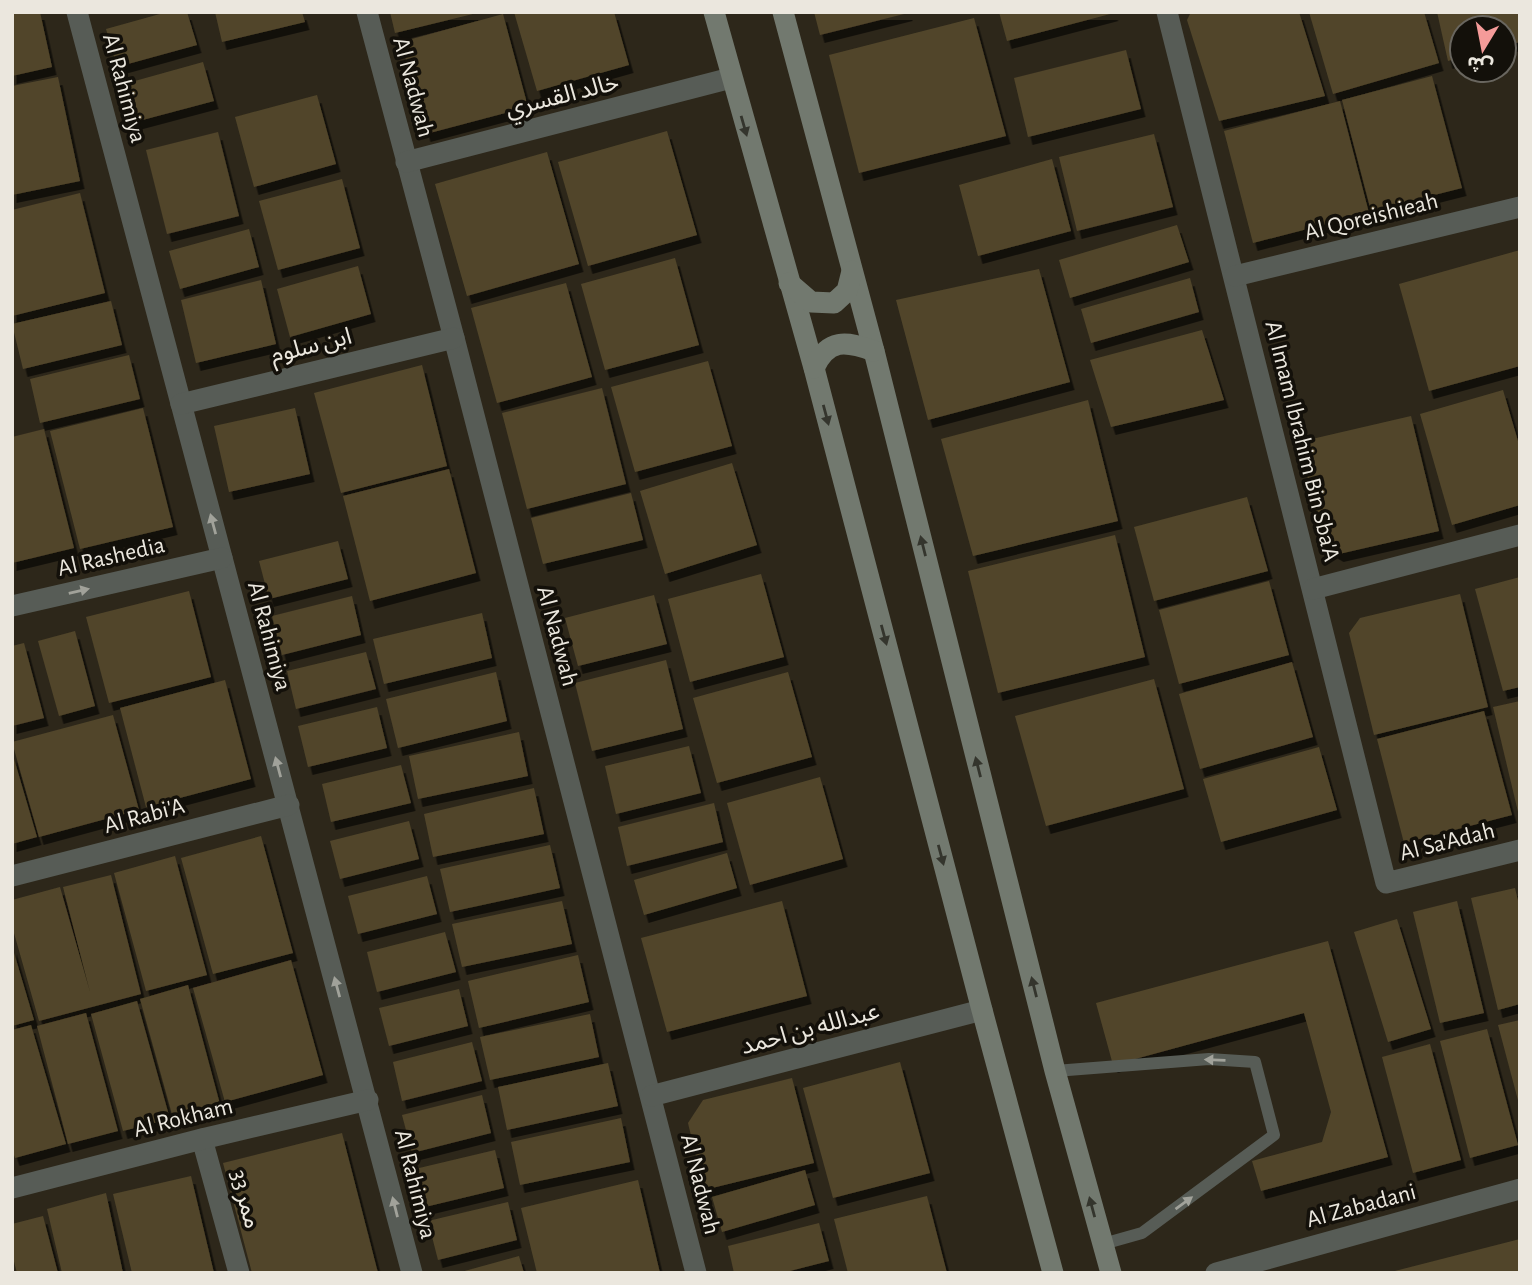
<svg xmlns="http://www.w3.org/2000/svg" width="1532" height="1285" viewBox="0 0 1532 1285" font-family="'Alegreya Sans','Noto Sans Arabic',sans-serif">
<style>
.building{fill:#51452a;filter:url(#shadow)}
.lines{fill:none;stroke-linecap:round;stroke-linejoin:round}
.lane{stroke:#575c56;stroke-width:12}
.street{stroke:#575c56;stroke-width:21}
.secondary{stroke:#72796f;stroke-width:21}
.oneway{fill:#34352d}
.oneway2{fill:#a1a29a}
.labels{text-anchor:middle;stroke-width:7;stroke-linejoin:round;paint-order:stroke}
.street-label{font-size:24px;fill:#ebe7de;stroke:#13100a}
</style>
<defs>
<filter id="shadow"><feDropShadow dx="4.5" dy="8" stdDeviation="0" flood-color="#0009"/></filter>
</defs>
<rect width="100%" height="100%" fill="#2d271a"/>
<g class="building">
<polygon points="12,12 40,12 52,67 12,76"/>
<polygon points="167,12 187,12 197,45 117,67 106,29"/>
<polygon points="215,12 302,12 305,22 222,42"/>
<polygon points="390,12 477,12 477,13 395,33"/>
<polygon points="514,12 614,12 629,65 537,91"/>
<polygon points="814,12 908,12 908,13 820,35"/>
<polygon points="999,12 1113,12 1114,13 1007,41"/>
<polygon points="1191,12 1299,12 1325,96 1219,121 1187,20"/>
<polygon points="1309,12 1424,12 1439,63 1333,94"/>
<polygon points="1437,12 1520,12 1520,42 1504,46 1504,28 1462,28 1462,57 1448,61"/>
<polygon points="503,14 528,107 426,134 401,42"/>
<polygon points="974,18 1006,136 859,173 829,55"/>
<polygon points="1126,50 1141,109 1028,137 1014,78"/>
<polygon points="203,62 214,101 135,122 124,84"/>
<polygon points="1432,76 1462,188 1371,211 1342,100"/>
<polygon points="58,77 80,181 12,195 12,86"/>
<polygon points="317,95 336,164 254,187 235,117"/>
<polygon points="1340,101 1369,213 1253,243 1224,131"/>
<polygon points="667,131 697,235 588,266 558,162"/>
<polygon points="218,132 239,216 167,234 146,150"/>
<polygon points="1154,134 1173,207 1077,231 1059,157"/>
<polygon points="547,152 579,264 467,296 435,184"/>
<polygon points="1052,159 1071,231 978,256 959,185"/>
<polygon points="342,179 360,248 278,270 259,201"/>
<polygon points="80,193 105,293 12,316 12,210"/>
<polygon points="1177,225 1189,262 1070,298 1059,260"/>
<polygon points="249,229 259,267 180,289 169,251"/>
<polygon points="1520,250 1520,366 1429,391 1399,284"/>
<polygon points="675,258 699,345 605,370 581,284"/>
<polygon points="358,266 371,314 290,337 277,289"/>
<polygon points="1039,269 1070,382 928,420 896,300"/>
<polygon points="1190,278 1199,312 1091,343 1081,309"/>
<polygon points="261,280 276,344 196,363 181,300"/>
<polygon points="566,283 592,377 497,403 471,308"/>
<polygon points="111,301 122,345 23,369 12,324"/>
<polygon points="1202,330 1224,400 1111,427 1090,360"/>
<polygon points="129,355 140,399 40,423 30,379"/>
<polygon points="708,361 732,446 635,472 611,387"/>
<polygon points="422,365 447,466 341,493 314,393"/>
<polygon points="602,388 626,484 527,509 502,413"/>
<polygon points="1503,390 1520,448 1520,505 1452,525 1420,414"/>
<polygon points="1088,400 1118,521 973,556 941,439"/>
<polygon points="143,408 173,527 80,549 50,431"/>
<polygon points="295,408 310,474 229,492 214,426"/>
<polygon points="1411,416 1439,531 1339,554 1324,545 1299,442"/>
<polygon points="44,429 74,548 12,563 12,437"/>
<polygon points="732,463 757,545 665,574 640,491"/>
<polygon points="449,469 476,573 370,601 343,496"/>
<polygon points="631,493 643,540 543,564 531,518"/>
<polygon points="1247,497 1268,571 1154,601 1134,527"/>
<polygon points="1115,535 1145,657 998,693 968,571"/>
<polygon points="338,541 348,579 269,599 259,561"/>
<polygon points="761,574 784,657 690,682 668,599"/>
<polygon points="1520,577 1520,687 1503,691 1475,589"/>
<polygon points="1269,581 1289,655 1179,684 1159,610"/>
<polygon points="189,591 211,677 109,703 86,617"/>
<polygon points="1460,594 1488,707 1374,735 1349,633 1360,618"/>
<polygon points="654,595 667,644 578,666 565,618"/>
<polygon points="352,596 361,635 282,655 272,616"/>
<polygon points="482,613 492,658 384,684 373,639"/>
<polygon points="75,631 95,706 59,716 38,641"/>
<polygon points="24,643 44,718 12,726 12,646"/>
<polygon points="366,652 376,689 296,709 287,671"/>
<polygon points="666,660 683,729 592,751 575,683"/>
<polygon points="1292,662 1313,737 1200,769 1179,694"/>
<polygon points="496,672 507,721 398,748 386,699"/>
<polygon points="788,672 812,757 717,783 693,698"/>
<polygon points="1154,679 1184,789 1046,826 1015,716"/>
<polygon points="225,680 251,779 146,807 120,708"/>
<polygon points="1520,701 1520,816 1519,816 1493,707"/>
<polygon points="377,707 387,748 308,767 298,726"/>
<polygon points="1484,711 1512,815 1404,843 1377,739"/>
<polygon points="113,715 139,810 39,837 12,742"/>
<polygon points="519,732 528,776 418,799 409,756"/>
<polygon points="689,746 701,793 616,814 605,766"/>
<polygon points="1319,747 1337,810 1221,842 1203,779"/>
<polygon points="12,752 37,837 12,844"/>
<polygon points="401,765 411,803 331,822 322,784"/>
<polygon points="820,777 843,859 750,885 727,803"/>
<polygon points="534,788 544,834 433,857 424,814"/>
<polygon points="714,803 723,842 627,866 618,827"/>
<polygon points="409,821 419,859 340,879 330,841"/>
<polygon points="261,836 293,953 213,974 181,858"/>
<polygon points="550,845 560,888 450,912 440,869"/>
<polygon points="727,853 737,888 644,915 634,880"/>
<polygon points="175,856 207,975 146,991 114,873"/>
<polygon points="111,875 141,994 39,1021 12,926 12,900 60,887 90,992 63,887"/>
<polygon points="427,876 437,914 358,934 348,896"/>
<polygon points="1515,888 1520,909 1520,1004 1498,1010 1471,898"/>
<polygon points="562,901 572,944 462,967 452,924"/>
<polygon points="782,901 807,996 667,1032 641,938"/>
<polygon points="1457,901 1484,1013 1440,1023 1413,912"/>
<polygon points="1397,919 1431,1029 1388,1042 1354,932"/>
<polygon points="445,932 456,972 377,992 367,952"/>
<polygon points="1328,941 1388,1157 1261,1191 1252,1161 1322,1142 1331,1112 1304,1013 1113,1065 1096,1003"/>
<polygon points="12,946 34,1020 12,1026"/>
<polygon points="578,955 589,1002 479,1028 468,981"/>
<polygon points="291,960 323,1075 225,1102 193,988"/>
<polygon points="188,985 221,1108 173,1118 140,999"/>
<polygon points="459,989 468,1026 389,1046 379,1008"/>
<polygon points="137,1001 170,1119 123,1131 91,1014"/>
<polygon points="86,1013 118,1131 68,1144 37,1026"/>
<polygon points="590,1014 599,1057 490,1080 480,1037"/>
<polygon points="1520,1020 1520,1103 1519,1104 1498,1025"/>
<polygon points="31,1025 66,1144 15,1158 12,1149 12,1030"/>
<polygon points="1487,1029 1518,1145 1470,1158 1440,1041"/>
<polygon points="472,1042 482,1081 402,1101 393,1062"/>
<polygon points="1430,1044 1461,1160 1413,1173 1382,1057"/>
<polygon points="900,1062 930,1173 833,1198 803,1088"/>
<polygon points="608,1063 618,1106 507,1130 498,1087"/>
<polygon points="792,1078 814,1163 704,1190 688,1123 703,1100"/>
<polygon points="482,1095 491,1133 412,1153 402,1115"/>
<polygon points="621,1118 630,1162 520,1185 511,1142"/>
<polygon points="342,1133 378,1273 252,1273 223,1163"/>
<polygon points="495,1150 504,1188 425,1207 415,1169"/>
<polygon points="805,1170 815,1205 722,1232 712,1197"/>
<polygon points="191,1176 214,1273 132,1273 113,1194"/>
<polygon points="638,1180 660,1273 537,1273 521,1208"/>
<polygon points="106,1193 123,1273 62,1273 47,1209"/>
<polygon points="927,1196 947,1273 848,1273 834,1219"/>
<polygon points="508,1202 517,1240 438,1260 428,1221"/>
<polygon points="43,1216 58,1273 17,1273 12,1254 12,1224"/>
<polygon points="819,1223 829,1261 782,1273 734,1273 728,1246"/>
<polygon points="1520,1239 1520,1273 1391,1273 1391,1272"/>
<polygon points="519,1256 524,1273 461,1273 461,1272"/>
</g>
<g class="lines">
<polyline class="lane" points="1055,1071 1209,1059 1255,1062 1274,1135 1142,1233 1103,1244"/>
<g class="street">
<polyline points="77,12 412,1273"/>
<polyline points="367,12 454,338 696,1273"/>
<polyline points="1167,12 1386,883 1520,850"/>
<polyline points="406,162 731,78"/>
<polyline points="1235,276 1520,207"/>
<polyline points="181,404 454,338"/>
<polyline points="1313,589 1520,535"/>
<polyline points="12,606 222,558"/>
<polyline points="12,876 289,805"/>
<polyline points="651,1096 982,1010"/>
<polyline points="202,1139 239,1273"/>
<polyline points="12,1188 202,1139 368,1100"/>
<polyline points="1216,1273 1520,1189"/>
</g>
<g class="secondary">
<polyline points="714,12 814,368 982,1010 1053,1273"/>
<polyline points="783,12 874,351 1055,1071 1111,1273"/>
<polyline points="789,283 811,302 834,303 847,291 852,271"/>
<path d="M814,368C828,338 846,341 874,351"/>
</g>
</g>
<defs><path id="oneway-solid" d="M-6-.8H1V-3.2L6.5 0L1 3.2V.8H-6Z" transform="scale(1.75)"/></defs>
<g class="oneway">
<use href="#oneway-solid" transform="translate(744 126) rotate(74)"/>
<use href="#oneway-solid" transform="translate(826 415) rotate(75)"/>
<use href="#oneway-solid" transform="translate(923 546) rotate(-104)"/>
<use href="#oneway-solid" transform="translate(884 635) rotate(75)"/>
<use href="#oneway-solid" transform="translate(978 767) rotate(-104)"/>
<use href="#oneway-solid" transform="translate(941 855) rotate(75)"/>
<use href="#oneway-solid" transform="translate(1034 987) rotate(-104)"/>
<use href="#oneway-solid" transform="translate(1092 1207) rotate(-105)"/>
</g>
<g class="oneway2">
<use href="#oneway-solid" transform="translate(213 524) rotate(-105)"/>
<use href="#oneway-solid" transform="translate(79 591) rotate(-13)"/>
<use href="#oneway-solid" transform="translate(278 767) rotate(-105)"/>
<use href="#oneway-solid" transform="translate(337 987) rotate(-105)"/>
<use href="#oneway-solid" transform="translate(1215 1060) rotate(-178)"/>
<use href="#oneway-solid" transform="translate(1184 1203) rotate(-36)"/>
<use href="#oneway-solid" transform="translate(395 1207) rotate(-104)"/>
</g>
<g class="labels">
<g class="street-label">
<text transform="translate(414 87) rotate(75)" y="8">Al Nadwah</text>
<text transform="translate(125 88) rotate(75)" y="8">Al Rahimiya</text>
<text transform="translate(562 95) rotate(-14)" y="8">خالد القسري</text>
<text transform="translate(1371 216) rotate(-14)" y="8">Al Qoreishieah</text>
<text transform="translate(311 345) rotate(-14)" y="8">ابن سلوم</text>
<text transform="translate(1303 441) rotate(76)" y="8">Al Imam Ibrahim Bin Sba'A</text>
<text transform="translate(111 556) rotate(-13)" y="8">Al Rashedia</text>
<text transform="translate(270 636) rotate(75)" y="8">Al Rahimiya</text>
<text transform="translate(558 636) rotate(75)" y="8">Al Nadwah</text>
<text transform="translate(144 815) rotate(-15)" y="8">Al Rabi'A</text>
<text transform="translate(1447 841) rotate(-14)" y="8">Al Sa'Adah</text>
<text transform="translate(810 1028) rotate(-15)" y="8">عبدالله بن احمد</text>
<text transform="translate(183 1117) rotate(-14)" y="8">Al Rokham</text>
<text transform="translate(416 1184) rotate(76)" y="8">Al Rahimiya</text>
<text transform="translate(701 1184) rotate(76)" y="8">Al Nadwah</text>
<text transform="translate(246 1199) rotate(75)" y="8">ممر 33</text>
<text transform="translate(1361 1205) rotate(-15)" y="8">Al Zabadani</text>
</g>
</g>
<rect width="1532" height="1285" fill="none" stroke="#ebe7de" stroke-width="28"/>
<g transform="translate(1483 49) rotate(190)"><circle r="33" fill="#13100a" stroke="#69665f" stroke-width="2"/>
<path d="M0-5L12 26L0 18L-12 26Z" fill="#f59b99"/>
<text y="-10" font-size="19" font-weight="bold" text-anchor="middle" fill="#ebe7de">ش</text>
</g>
</svg>
